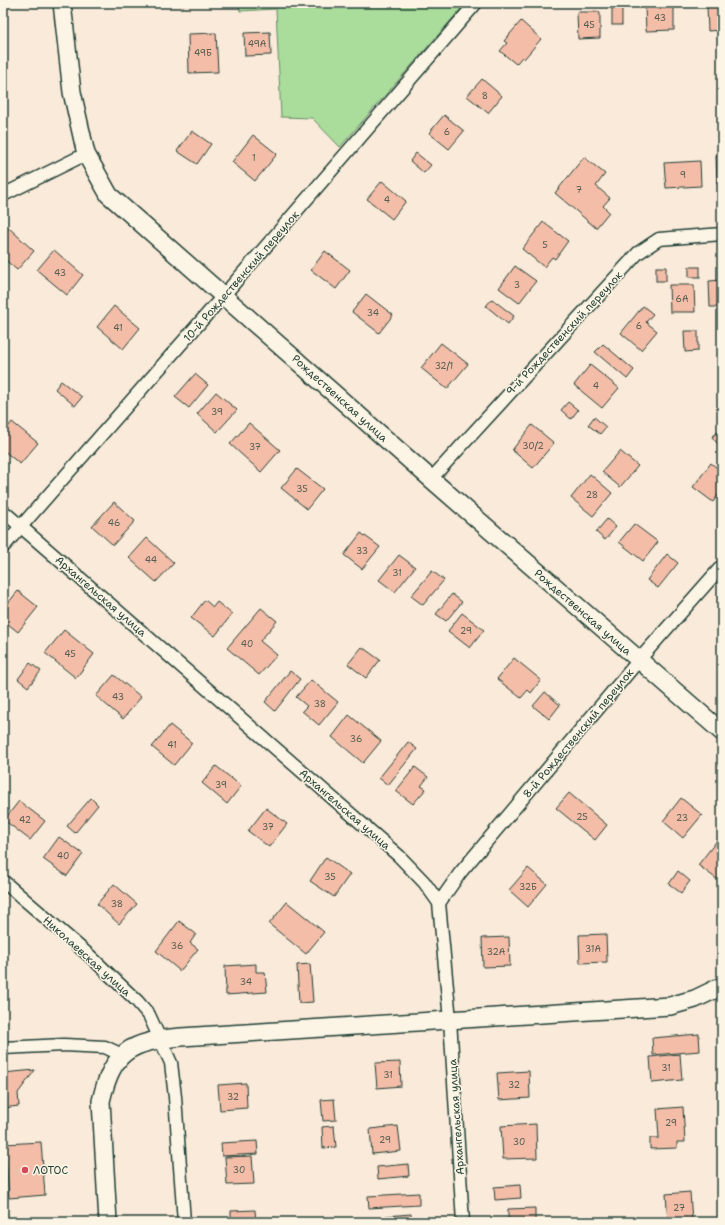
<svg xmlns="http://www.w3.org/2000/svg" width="725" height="1225" viewBox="0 0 725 1225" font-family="'Shantell Sans',sans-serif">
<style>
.green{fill:#aadc9c;stroke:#648c68}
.building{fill:#f4bda8;stroke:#1f3d34}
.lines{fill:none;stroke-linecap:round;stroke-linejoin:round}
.street-casing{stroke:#1f3d34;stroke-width:15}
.secondary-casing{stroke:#1f3d34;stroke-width:20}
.street{stroke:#fcf5e5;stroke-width:12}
.secondary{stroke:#fcf5e5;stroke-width:17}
.poi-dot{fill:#d1495b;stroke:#fcf5e5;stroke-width:1.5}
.labels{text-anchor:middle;stroke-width:3;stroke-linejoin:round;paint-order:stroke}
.number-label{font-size:9px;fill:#545d51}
.street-label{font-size:11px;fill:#1f3d34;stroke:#fcf5e5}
.poi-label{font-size:11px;fill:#1f3d34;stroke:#fcf5e5;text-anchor:start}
</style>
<rect width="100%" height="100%" fill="#faead9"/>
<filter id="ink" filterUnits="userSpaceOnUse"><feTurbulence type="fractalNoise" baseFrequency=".025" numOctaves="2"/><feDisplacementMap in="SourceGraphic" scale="8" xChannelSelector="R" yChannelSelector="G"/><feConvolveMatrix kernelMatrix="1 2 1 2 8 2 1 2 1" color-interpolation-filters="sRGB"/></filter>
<g filter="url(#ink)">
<polygon class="green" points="239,3 466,3 340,147 312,118 281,117 276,9 240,11"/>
<g class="building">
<rect x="612" y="3" width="10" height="22"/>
<polygon points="722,5 722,30 708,31 707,6"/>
<polygon points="645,7 674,7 674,30 646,31"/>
<polygon points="577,12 600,12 600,38 578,39"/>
<polygon points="521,21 541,39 524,59 522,57 516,64 500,51 507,43 504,41"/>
<polygon points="270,32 271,55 245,56 244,33"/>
<polygon points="216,33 218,72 189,73 188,34"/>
<polygon points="482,79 502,96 488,113 467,96"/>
<polygon points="444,115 464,131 449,149 429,133"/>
<polygon points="192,131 211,144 197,164 177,151"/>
<polygon points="253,135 277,154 255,181 232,162"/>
<polygon points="416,153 431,165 424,173 410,161"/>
<polygon points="716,155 722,155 722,184 717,184"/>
<polygon points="584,157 605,174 596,186 610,198 603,206 609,212 596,228 555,193"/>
<polygon points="700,161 701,186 666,188 664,163"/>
<polygon points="382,181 406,201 392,219 367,199"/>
<polygon points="543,222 568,241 555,259 552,257 544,267 522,249"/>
<polygon points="9,228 34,251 17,270 3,258 3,236"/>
<polygon points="54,250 83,275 67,295 37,270"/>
<polygon points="325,251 350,270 336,289 311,270"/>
<polygon points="515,266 536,281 519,303 499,288"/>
<rect x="656" y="267" width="10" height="14"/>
<rect x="689" y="267" width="11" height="10"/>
<polygon points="722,280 722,307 710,307 709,281"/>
<polygon points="669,285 694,285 695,312 670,312"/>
<polygon points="366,294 393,315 379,333 352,312"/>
<polygon points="492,299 514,316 508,324 486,306"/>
<polygon points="114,306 140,328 123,349 97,327"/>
<polygon points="643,306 653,314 646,322 657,331 641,350 621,333"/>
<polygon points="684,331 698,331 698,351 685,352"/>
<polygon points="441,343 468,364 447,389 421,368"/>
<polygon points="603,344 634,370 627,379 595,352"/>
<polygon points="590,365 619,388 602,408 574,385"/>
<polygon points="195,374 208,385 189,408 175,397"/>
<polygon points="61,381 82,397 75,406 55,389"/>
<polygon points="216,392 237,410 217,432 197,414"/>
<polygon points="568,402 578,410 571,419 561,410"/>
<polygon points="594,417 606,427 600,434 588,425"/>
<polygon points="12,422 38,443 20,464 3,450 3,433"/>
<polygon points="249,423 280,450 261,472 230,444"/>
<polygon points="532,425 554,443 533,468 512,450"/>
<polygon points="719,431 722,434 722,449 712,437"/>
<polygon points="620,451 638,466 620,487 602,472"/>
<polygon points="711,463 722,472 722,490 713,502 693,487"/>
<polygon points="297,469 323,489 307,509 281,488"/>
<polygon points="590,474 612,493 593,516 571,498"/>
<polygon points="114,502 135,521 113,545 92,526"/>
<polygon points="607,519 616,527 605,540 596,532"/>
<polygon points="634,524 658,542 643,561 619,542"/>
<polygon points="361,533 380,547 362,569 344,555"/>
<polygon points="147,538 174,563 156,582 129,558"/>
<polygon points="667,554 678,563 658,588 647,580"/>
<polygon points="399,555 415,567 395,592 379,580"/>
<polygon points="432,571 444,580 423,605 411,596"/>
<polygon points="18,591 38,607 18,632 3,620 3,609"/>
<polygon points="452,594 462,602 446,621 436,614"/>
<polygon points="205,600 213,607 217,602 232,614 215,636 191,618"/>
<polygon points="261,608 277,621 260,641 277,655 259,675 227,648"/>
<polygon points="462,613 484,630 470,648 448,631"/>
<polygon points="64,630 94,654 76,678 45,653"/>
<polygon points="362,647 380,660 366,678 348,664"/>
<polygon points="514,658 541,680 531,693 528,690 521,698 497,679"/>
<polygon points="30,663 41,671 28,687 18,679"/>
<polygon points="290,671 300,679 275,711 265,702"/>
<polygon points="114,675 141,697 123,719 96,696"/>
<polygon points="311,680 338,702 319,725 302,711 307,706 296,697"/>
<polygon points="545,692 560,705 549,719 533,706"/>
<polygon points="349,715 381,741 363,763 332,737"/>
<polygon points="170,725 192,743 174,765 152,747"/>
<polygon points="408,742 417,749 388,785 379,778"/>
<polygon points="216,766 241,786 227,804 202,783"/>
<polygon points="415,767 428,777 421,786 426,789 413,804 396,791"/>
<polygon points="569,793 607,825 595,840 556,808"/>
<polygon points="91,798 98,805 75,833 67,826"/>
<polygon points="681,798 702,815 683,838 663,821"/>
<polygon points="19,801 45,821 30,840 4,820"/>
<polygon points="266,808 287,824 269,847 248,831"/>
<polygon points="59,837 83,854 67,876 43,859"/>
<polygon points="719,838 722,840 722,874 718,880 698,865"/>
<polygon points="326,857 350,874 334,897 310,881"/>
<polygon points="528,868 547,884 528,907 509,890"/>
<polygon points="678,871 690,881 681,893 669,884"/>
<polygon points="114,884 137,904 119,924 97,904"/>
<polygon points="287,902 324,932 306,954 269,924"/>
<polygon points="179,921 196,934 190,943 198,949 180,971 156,951"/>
<polygon points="606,934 607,962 580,963 579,935"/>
<polygon points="509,937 510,966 483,967 482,938"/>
<polygon points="256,964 256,972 265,972 267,992 226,995 225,966"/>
<polygon points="310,964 313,1002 299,1003 297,965"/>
<polygon points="699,1034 700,1051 653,1055 652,1038"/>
<polygon points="680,1054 682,1080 652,1083 650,1057"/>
<polygon points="400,1062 401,1086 377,1088 375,1063"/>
<polygon points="35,1070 18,1093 19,1106 3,1108 3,1073"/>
<polygon points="529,1071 530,1098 499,1100 497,1073"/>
<polygon points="246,1083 247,1108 220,1110 218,1085"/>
<polygon points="334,1099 336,1120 323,1121 321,1100"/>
<polygon points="683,1107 685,1142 677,1142 677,1148 650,1149 650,1138 659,1138 657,1109"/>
<polygon points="536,1124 537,1158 503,1159 501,1126"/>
<polygon points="334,1126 336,1147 323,1148 322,1127"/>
<polygon points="398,1126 401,1151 372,1154 370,1129"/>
<polygon points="257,1141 258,1154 222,1156 221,1143"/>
<polygon points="41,1142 45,1195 9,1198 5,1144"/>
<polygon points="252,1156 254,1184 227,1185 225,1157"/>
<polygon points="408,1164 409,1176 378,1179 377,1167"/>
<polygon points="520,1185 521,1198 495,1200 494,1187"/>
<polygon points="690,1192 692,1222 668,1222 666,1194"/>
<polygon points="419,1193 419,1205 369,1208 368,1196"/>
<polygon points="535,1208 535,1222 508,1222 508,1209"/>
<polygon points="255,1210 256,1222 231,1222 231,1211"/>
<polygon points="411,1214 411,1222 386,1222 386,1216"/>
</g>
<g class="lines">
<defs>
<g id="street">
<polyline points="3,195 86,154"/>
<polyline points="431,479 638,253 659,239 722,234"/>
<polyline points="3,511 399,856 424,882 439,903 450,1020 463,1222"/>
<polyline points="3,547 224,295 476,3"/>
<polyline points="3,881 91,957 137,1001 149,1015 171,1063 175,1097 184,1222"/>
<polyline points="439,903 460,873 639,660 722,566"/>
<polyline points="3,1048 64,1045 105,1047 122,1055"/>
</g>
<g id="secondary">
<polyline points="62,3 72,92 86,154 109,195 431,479 722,732"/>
<path d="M108,1222L101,1101C113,1050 130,1042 181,1037L670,1006L695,999L722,986"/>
</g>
</defs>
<use href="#street" class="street-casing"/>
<use href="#secondary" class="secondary-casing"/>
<use href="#street" class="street"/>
<use href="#secondary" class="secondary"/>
</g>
</g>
<circle class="poi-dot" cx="25" cy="1170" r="4"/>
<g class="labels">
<g class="number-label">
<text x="660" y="21">43</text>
<text x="589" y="28">45</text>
<text x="257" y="47">49А</text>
<text x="203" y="56">49Б</text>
<text x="485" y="99">8</text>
<text x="447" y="135">6</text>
<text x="254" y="161">1</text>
<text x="683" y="178">9</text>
<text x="579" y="193">7</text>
<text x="387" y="203">4</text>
<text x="545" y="248">5</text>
<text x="60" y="276">43</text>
<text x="517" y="288">3</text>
<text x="682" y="302">6А</text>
<text x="373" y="316">34</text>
<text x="639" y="329">6</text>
<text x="118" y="331">41</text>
<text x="444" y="369">32/1</text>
<text x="596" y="389">4</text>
<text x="217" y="415">39</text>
<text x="533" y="449">30/2</text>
<text x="255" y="450">37</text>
<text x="302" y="492">35</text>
<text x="592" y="498">28</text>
<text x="114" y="526">46</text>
<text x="362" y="554">33</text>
<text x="151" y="563">44</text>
<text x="397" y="576">31</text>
<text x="466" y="634">29</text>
<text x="247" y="647">40</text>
<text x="70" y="657">45</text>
<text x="118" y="700">43</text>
<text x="320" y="707">38</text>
<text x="356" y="742">36</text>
<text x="172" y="748">41</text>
<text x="221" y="788">39</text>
<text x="582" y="820">25</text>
<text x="682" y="821">23</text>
<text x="25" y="823">42</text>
<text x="268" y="830">37</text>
<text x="63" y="859">40</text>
<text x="330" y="880">35</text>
<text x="528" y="890">32Б</text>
<text x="117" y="907">38</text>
<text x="177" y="949">36</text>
<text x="593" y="952">31А</text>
<text x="496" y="955">32А</text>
<text x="246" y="985">34</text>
<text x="666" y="1071">31</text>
<text x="388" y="1078">31</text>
<text x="514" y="1088">32</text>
<text x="233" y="1100">32</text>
<text x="671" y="1126">29</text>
<text x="385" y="1143">29</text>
<text x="519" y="1145">30</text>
<text x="239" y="1173">30</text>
<text x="679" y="1211">27</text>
</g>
<g class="street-label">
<text transform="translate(241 276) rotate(-49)" y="4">10-й Рождественский переулок</text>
<text transform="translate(564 333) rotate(-47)" y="4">9-й Рождественский переулок</text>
<text transform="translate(340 398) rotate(42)" y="4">Рождественская улица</text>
<text transform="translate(101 596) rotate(41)" y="4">Архангельская улица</text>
<text transform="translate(583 612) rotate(41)" y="4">Рождественская улица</text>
<text transform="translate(578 733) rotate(-50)" y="4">8-й Рождественский переулок</text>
<text transform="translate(345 809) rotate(41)" y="4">Архангельская улица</text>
<text transform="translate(87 956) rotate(42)" y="4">Николаевская улица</text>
<text transform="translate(456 1117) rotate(-94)" y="4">Архангельская улица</text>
</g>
<g class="poi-label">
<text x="33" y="1174">ЛОТОС</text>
</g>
</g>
<rect width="725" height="1225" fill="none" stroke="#fcf5e5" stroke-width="16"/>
<rect x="8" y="8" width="709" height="1209" fill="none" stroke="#1f3d34" stroke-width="1.5" filter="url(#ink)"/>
</svg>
